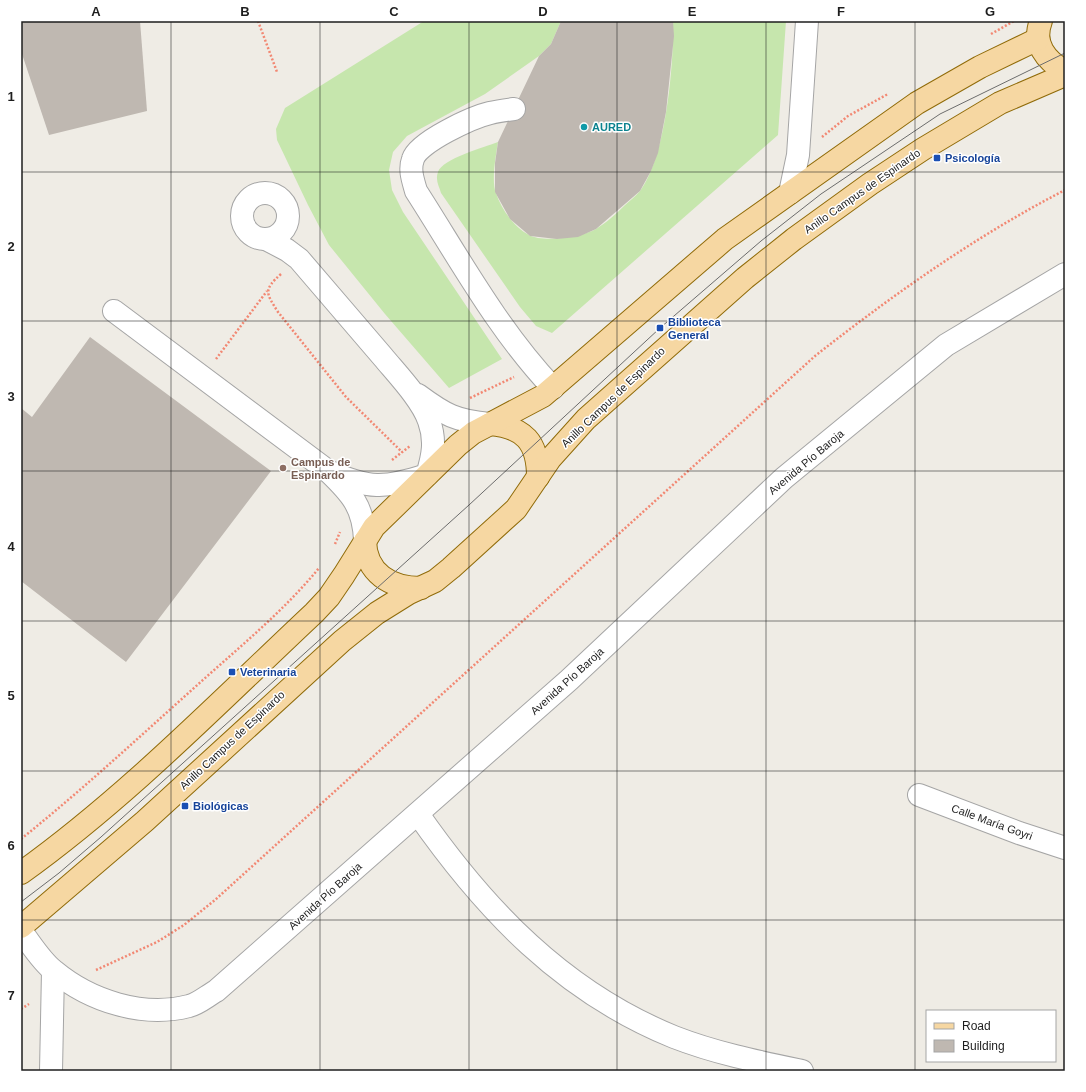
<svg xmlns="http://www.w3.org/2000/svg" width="1086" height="1092" viewBox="0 0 1086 1092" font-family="Arial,sans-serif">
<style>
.grass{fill:#c6e6ad}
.building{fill:#bfb8b1}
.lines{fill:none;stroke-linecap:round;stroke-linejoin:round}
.minor-casing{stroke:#a5a5a5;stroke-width:24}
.major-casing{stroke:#906b09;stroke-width:24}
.path{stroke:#f28873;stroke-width:2.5;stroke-dasharray:2 2;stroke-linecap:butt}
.minor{stroke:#fff;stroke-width:22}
.major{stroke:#f6d7a2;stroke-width:22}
.tram{stroke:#6c6c6c;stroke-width:1}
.grid{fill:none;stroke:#1e1e1e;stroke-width:1;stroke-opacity:0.55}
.culture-dot{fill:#0f9aa8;stroke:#fff;stroke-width:1.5}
.transit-dot{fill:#1a4fb4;stroke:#fff;stroke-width:1.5}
.education-dot{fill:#8d6e63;stroke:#fff;stroke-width:1.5}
.labels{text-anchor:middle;stroke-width:3;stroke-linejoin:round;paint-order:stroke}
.culture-label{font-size:11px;font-weight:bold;fill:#0d838f;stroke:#fff;text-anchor:start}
.transit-label{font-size:11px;font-weight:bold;fill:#164399;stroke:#fff;text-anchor:start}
.street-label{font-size:11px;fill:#1e1e1e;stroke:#fff}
.education-label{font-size:11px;font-weight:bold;fill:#785e54;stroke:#fff;text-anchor:start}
.neatline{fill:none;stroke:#1e1e1e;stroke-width:1.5}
.grid-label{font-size:13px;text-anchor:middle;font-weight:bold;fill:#1e1e1e}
</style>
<rect width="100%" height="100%" fill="#efece5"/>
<g class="grass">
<polygon points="424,21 561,21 551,44 539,56 485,94 407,136 393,152 389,170 392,190 403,212 502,359 449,388 385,314 329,245 308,205 277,140 276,129 285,108"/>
<path d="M673,21H786L778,135L552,333L536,326L520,307L441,193C439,186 435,180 438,172C442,159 485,147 498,142C496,155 491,181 496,193C501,209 514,227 529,235C543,243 582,237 596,229C606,223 616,214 624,206C629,201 635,197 640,191C666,157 674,64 673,21Z"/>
</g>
<g class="building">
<polygon points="21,21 140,21 147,111 49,135 21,51"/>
<polygon points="561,21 673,21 674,36 666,112 658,153 651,171 640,191 596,229 578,237 557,239 530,236 510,219 495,192 495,163 498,142 539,56 551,44"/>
<polygon points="90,337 271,471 126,662 21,581 21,408 32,417"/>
</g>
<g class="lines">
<defs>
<g id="minor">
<path d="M514,109C506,110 498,111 490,113C473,117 418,142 413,159C409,170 413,180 416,191C459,258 498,330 553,388"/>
<polyline points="790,193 798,155 807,21"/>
<circle cx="265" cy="216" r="23"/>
<path d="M266,239L287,250L299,259C327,292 355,324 383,357C397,374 422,400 429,421C436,440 433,456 427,475C383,489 370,489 328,471"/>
<path d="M114,311L328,471C351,493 364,507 365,541"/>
<path d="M418,395C445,415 456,421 490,424"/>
<polyline points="919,795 1019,833 1065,848"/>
<path d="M418,814C485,910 563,992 674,1037C715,1053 759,1062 802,1071"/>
<path d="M21,931C31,944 41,961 54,971C90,1001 143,1018 189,1006C198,1004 207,996 216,991L569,680L784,478L946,345L1065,274"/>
<polyline points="51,1071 53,971"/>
</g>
<g id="major">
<path d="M1041,21C1032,43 1046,61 1065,71"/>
<path d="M490,424C524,427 538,442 538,477"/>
<path d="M365,541C366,573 390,588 421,588"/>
<path d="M21,873C127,797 219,702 314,613L329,597L344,575L374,527L458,445L473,433L543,396L725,239L917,103L980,67L1038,39"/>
<polyline points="21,927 145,821 342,641 377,613 409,593 435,581 451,568 516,509 550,459 586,419 745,278 794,239 870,184 923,149 1000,103 1065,75"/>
</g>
</defs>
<use href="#minor" class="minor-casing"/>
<use href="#major" class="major-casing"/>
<g class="path">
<polyline points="258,21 277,72"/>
<polyline points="991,34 1014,21"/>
<polyline points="822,137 848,116 888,94"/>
<path d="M281,274C263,290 266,293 278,312L346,397L402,452"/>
<polyline points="216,359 267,291"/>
<polyline points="470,398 514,377"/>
<polyline points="392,460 410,446"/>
<polyline points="335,544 340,532"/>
<path d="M21,839C81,791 137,739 194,688C237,649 283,612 319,568"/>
<path d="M96,970L157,942L184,925L215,900L815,356C894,294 976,236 1065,190"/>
<polyline points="21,1009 29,1004"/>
</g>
<use href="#minor" class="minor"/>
<use href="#major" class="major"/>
<polyline class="tram" points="21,902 59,873 101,837 469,505 660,328 761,241 821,194 940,114 1065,53"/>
</g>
<path class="grid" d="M171,21V1071M320,21V1071M469,21V1071M617,21V1071M766,21V1071M915,21V1071M21,172H1065M21,321H1065M21,471H1065M21,621H1065M21,771H1065M21,920H1065"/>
<circle class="culture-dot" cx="584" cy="127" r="4"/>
<g class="transit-dot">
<rect x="933" y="154" width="8" height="8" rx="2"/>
<rect x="656" y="324" width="8" height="8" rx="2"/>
<rect x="228" y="668" width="8" height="8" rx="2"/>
<rect x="181" y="802" width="8" height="8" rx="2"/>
</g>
<circle class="education-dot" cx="283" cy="468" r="4"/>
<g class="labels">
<g class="culture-label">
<text x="592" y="131">AURED</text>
</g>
<g class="transit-label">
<text x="945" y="162">Psicología</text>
<text x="668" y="326">Biblioteca<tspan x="668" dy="13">General</tspan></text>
<text x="240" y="676">Veterinaria</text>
<text x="193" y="810">Biológicas</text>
</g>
<g class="street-label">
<text transform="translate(862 191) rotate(-35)" y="4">Anillo Campus de Espinardo</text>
<text transform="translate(613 397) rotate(-44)" y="4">Anillo Campus de Espinardo</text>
<text transform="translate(806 462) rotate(-40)" y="4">Avenida Pío Baroja</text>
<text transform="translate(567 681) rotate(-42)" y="4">Avenida Pío Baroja</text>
<text transform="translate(232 740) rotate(-43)" y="4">Anillo Campus de Espinardo</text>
<text transform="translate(992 822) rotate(20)" y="4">Calle María Goyri</text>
<text transform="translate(325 896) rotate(-42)" y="4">Avenida Pío Baroja</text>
</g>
<g class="education-label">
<text x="291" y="466">Campus de<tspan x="291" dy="13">Espinardo</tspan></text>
</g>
</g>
<rect width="1086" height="1092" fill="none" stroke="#ffffff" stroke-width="44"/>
<rect x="926" y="1010" width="130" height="52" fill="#ffffff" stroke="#a5a5a5"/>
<rect x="934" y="1023" width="20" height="6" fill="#f6d7a2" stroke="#a5a5a5"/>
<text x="962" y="1030" font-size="12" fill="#1e1e1e">Road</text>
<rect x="934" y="1040" width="20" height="12" fill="#bfb8b1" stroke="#a5a5a5"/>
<text x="962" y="1050" font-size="12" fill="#1e1e1e">Building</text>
<rect x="22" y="22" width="1042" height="1048" class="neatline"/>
<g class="grid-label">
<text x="96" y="16">A</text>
<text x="245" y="16">B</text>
<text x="394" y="16">C</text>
<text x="543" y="16">D</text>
<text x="692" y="16">E</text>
<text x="841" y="16">F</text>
<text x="990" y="16">G</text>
<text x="11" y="101">1</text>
<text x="11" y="251">2</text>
<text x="11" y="401">3</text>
<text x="11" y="551">4</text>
<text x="11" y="700">5</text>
<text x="11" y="850">6</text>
<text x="11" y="1000">7</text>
</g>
</svg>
